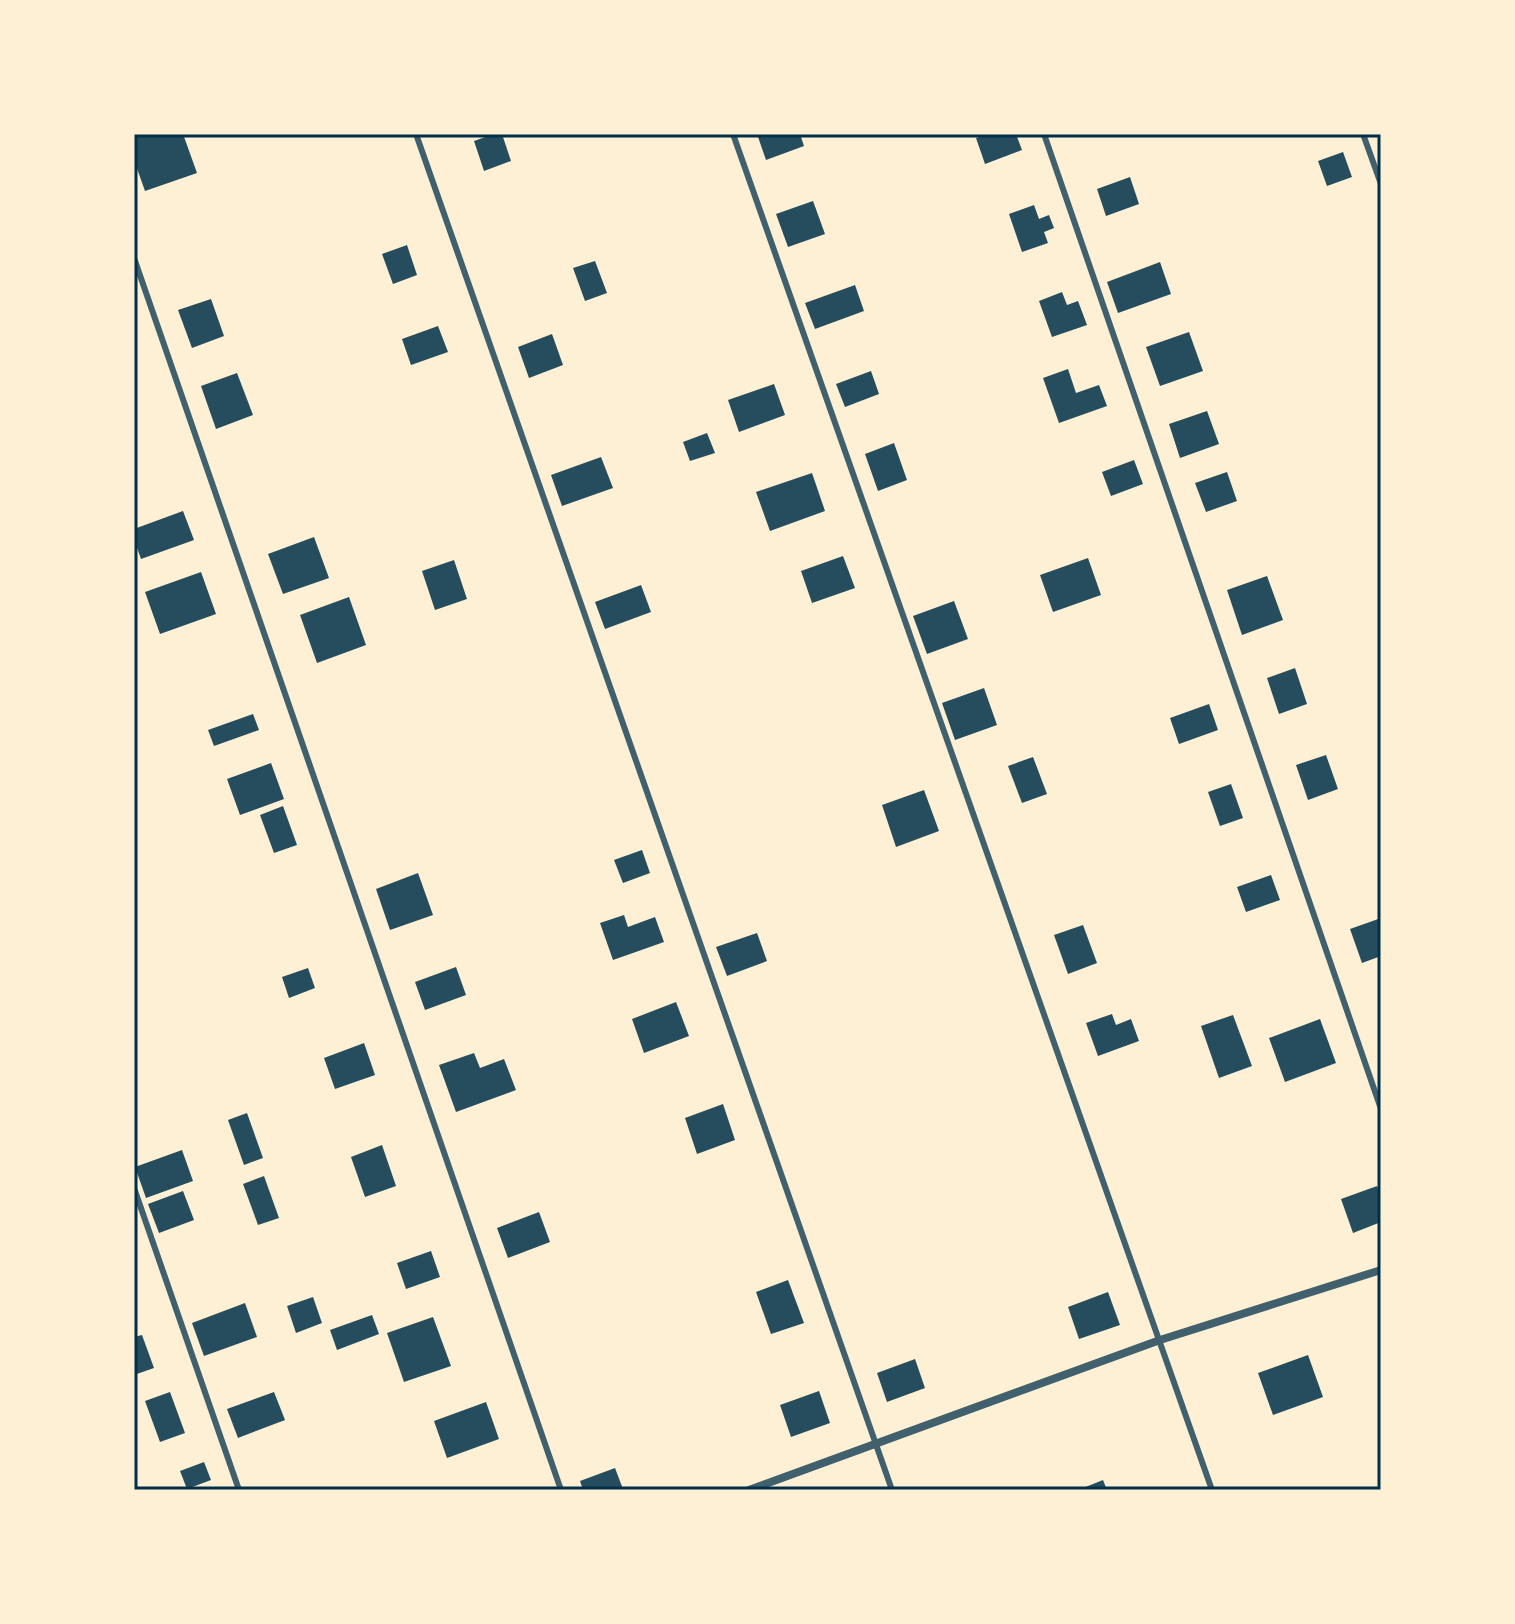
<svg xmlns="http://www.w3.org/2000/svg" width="1515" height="1624" viewBox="0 0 1515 1624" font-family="Arial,sans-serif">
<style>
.building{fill:#264d5e}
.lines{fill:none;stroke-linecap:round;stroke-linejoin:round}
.service{stroke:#3f606c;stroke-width:6}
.minor{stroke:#3f606c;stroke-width:8}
.neatline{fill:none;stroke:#003049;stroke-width:3}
</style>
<rect width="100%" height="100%" fill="#fdf0d5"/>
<g class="building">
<polygon points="144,134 183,134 197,173 145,191 134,160 134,138"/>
<polygon points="494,134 502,134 511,161 484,171 474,141"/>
<polygon points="757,134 800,134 804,146 766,160"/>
<polygon points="988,134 1016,134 1022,150 985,164 976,138"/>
<polygon points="1343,152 1352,177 1327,186 1318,161"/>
<polygon points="1130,177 1139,204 1106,216 1097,189"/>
<polygon points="813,201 825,234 788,247 776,214"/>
<polygon points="1034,205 1039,219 1049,215 1054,228 1044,232 1048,243 1022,252 1009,214"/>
<polygon points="407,245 417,275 393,284 382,254"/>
<polygon points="595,261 607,293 585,301 573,268"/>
<polygon points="1160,262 1171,294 1118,313 1107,282"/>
<polygon points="855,285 864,311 815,329 805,303"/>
<polygon points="1062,292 1067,305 1078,301 1087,325 1052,337 1039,301"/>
<polygon points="211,299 224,336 192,348 178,310"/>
<polygon points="438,326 448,352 411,365 402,339"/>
<polygon points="1189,332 1203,371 1160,386 1146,347"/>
<polygon points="552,334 563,365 529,378 518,347"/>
<polygon points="1068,369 1076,393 1099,385 1107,406 1059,423 1043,378"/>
<polygon points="871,371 879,394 845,407 836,384"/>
<polygon points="237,373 253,415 216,429 201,386"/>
<polygon points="774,384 785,415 739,432 728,400"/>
<polygon points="1207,411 1219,444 1180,458 1169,424"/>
<polygon points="707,433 715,453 690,461 683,442"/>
<polygon points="894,443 907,480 878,491 865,454"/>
<polygon points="601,457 613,488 562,506 551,475"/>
<polygon points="1134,460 1143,484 1111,496 1102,472"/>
<polygon points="1227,472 1237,501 1206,512 1195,483"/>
<polygon points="812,473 825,511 770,531 756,492"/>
<polygon points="183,511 194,540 141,559 134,539 134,529"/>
<polygon points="314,537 329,578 283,594 268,554"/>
<polygon points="843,556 855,588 812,603 801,571"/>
<polygon points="1088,558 1101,595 1053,612 1040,575"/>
<polygon points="454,560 467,599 435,610 422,571"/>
<polygon points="201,572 216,614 160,634 145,592"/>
<polygon points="1267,576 1283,620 1242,635 1227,590"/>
<polygon points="641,585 651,612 605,629 595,602"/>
<polygon points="349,597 366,645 317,663 300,615"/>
<polygon points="954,601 968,639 927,654 913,616"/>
<polygon points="1295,668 1307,704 1279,714 1267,678"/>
<polygon points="984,688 997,725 955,740 942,703"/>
<polygon points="1209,704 1218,730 1179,744 1170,718"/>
<polygon points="253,714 259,730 214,746 208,730"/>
<polygon points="1326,755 1338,789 1308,800 1296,765"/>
<polygon points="1033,757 1047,794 1022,803 1008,766"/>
<polygon points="271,763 284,799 240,815 227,779"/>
<polygon points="1231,784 1243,818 1220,826 1208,792"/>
<polygon points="924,790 939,831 896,847 882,805"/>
<polygon points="283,806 297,845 274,853 260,815"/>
<polygon points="642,850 650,873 623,883 614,860"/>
<polygon points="418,873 433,915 390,930 376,889"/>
<polygon points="1271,875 1280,900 1246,912 1237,887"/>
<polygon points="624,915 628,927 655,917 664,942 613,960 600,923"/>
<polygon points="1381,918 1381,956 1362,963 1350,929"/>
<polygon points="1083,925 1097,963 1068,974 1054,935"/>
<polygon points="757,933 767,961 727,976 716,947"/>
<polygon points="456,967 466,995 425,1010 415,982"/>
<polygon points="308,968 315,988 289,998 282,977"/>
<polygon points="676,1002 689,1036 644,1053 632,1019"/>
<polygon points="1112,1014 1116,1025 1131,1019 1139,1041 1098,1056 1086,1023"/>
<polygon points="1233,1015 1252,1066 1219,1078 1201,1026"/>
<polygon points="1320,1019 1336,1063 1285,1082 1269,1038"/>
<polygon points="364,1043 375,1075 335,1089 324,1058"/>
<polygon points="474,1053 480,1068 504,1059 516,1090 456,1112 439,1065"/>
<polygon points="723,1104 735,1140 697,1154 685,1118"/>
<polygon points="247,1113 263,1158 244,1165 228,1120"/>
<polygon points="382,1145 396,1186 365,1197 351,1157"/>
<polygon points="182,1150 193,1181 146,1198 135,1167"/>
<polygon points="264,1176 279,1218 258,1225 243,1184"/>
<polygon points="1377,1186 1381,1196 1381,1222 1353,1233 1341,1199"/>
<polygon points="183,1191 194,1220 159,1233 148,1204"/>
<polygon points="539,1212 550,1242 508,1258 497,1228"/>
<polygon points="431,1251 440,1277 406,1289 397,1263"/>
<polygon points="788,1280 804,1323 771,1334 756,1292"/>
<polygon points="1108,1292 1120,1325 1079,1339 1068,1307"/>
<polygon points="313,1297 322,1323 296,1333 287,1306"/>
<polygon points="245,1303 257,1337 204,1356 192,1323"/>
<polygon points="372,1315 379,1334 337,1350 330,1330"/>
<polygon points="433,1317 451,1366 404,1382 387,1333"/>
<polygon points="142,1335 154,1368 134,1375 134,1337"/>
<polygon points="1308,1355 1323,1397 1273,1415 1258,1373"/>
<polygon points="915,1359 925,1388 887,1402 877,1373"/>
<polygon points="819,1391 830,1423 791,1437 780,1405"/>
<polygon points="170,1392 185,1433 160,1442 145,1401"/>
<polygon points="274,1392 285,1420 238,1438 227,1409"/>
<polygon points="486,1402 499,1439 447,1458 434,1421"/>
<polygon points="204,1462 211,1480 187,1489 180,1471"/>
<polygon points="615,1468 623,1489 583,1490 580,1481"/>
<polygon points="1103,1480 1107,1490 1078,1490"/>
</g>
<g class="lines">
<g class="service">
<polyline points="416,134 892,1490"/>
<polyline points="733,134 1212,1490"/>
<polyline points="1044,134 1381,1109"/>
<polyline points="1363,134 1381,184"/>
<polyline points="134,258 561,1490"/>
<polyline points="134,1188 239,1490"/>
</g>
<polyline class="minor" points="749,1490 1160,1340 1381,1270"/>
</g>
<rect width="1515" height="1624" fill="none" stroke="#fdf0d5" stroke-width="272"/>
<rect x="136" y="136" width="1243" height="1352" class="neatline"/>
</svg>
